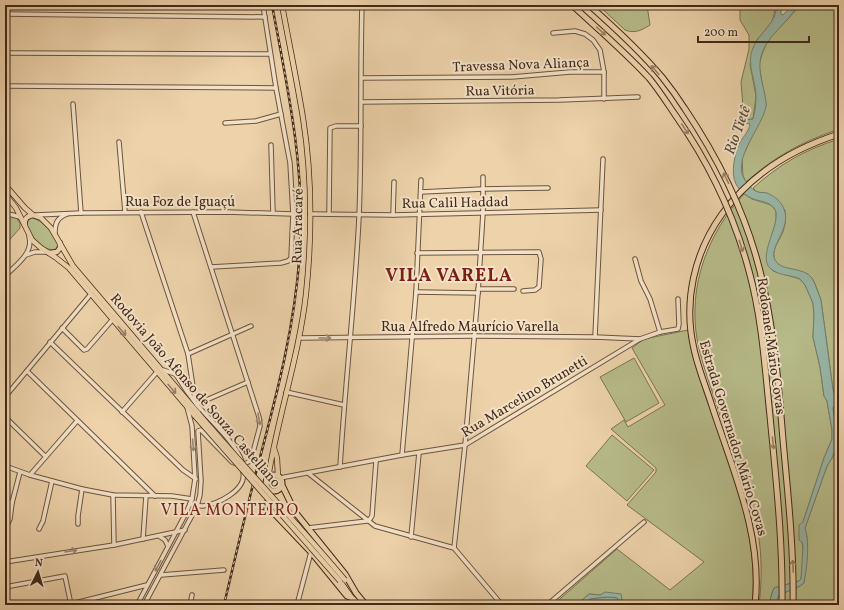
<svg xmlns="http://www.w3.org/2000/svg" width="844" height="610" viewBox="0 0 844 610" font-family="Vollkorn,serif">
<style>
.green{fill:#b7bc8a;stroke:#7c7352}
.water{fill:#99b8a9;stroke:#767f70}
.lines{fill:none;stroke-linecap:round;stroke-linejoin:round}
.shore{stroke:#6d7162;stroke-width:1}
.minor-casing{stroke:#6c543e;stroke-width:5.5}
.major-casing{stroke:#412a1a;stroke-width:6}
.highway-casing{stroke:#412a1a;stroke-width:7}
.minor{stroke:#f3e2c8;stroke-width:3.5}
.major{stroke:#edd2aa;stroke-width:4.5}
.highway{stroke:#edd2aa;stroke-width:5}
.rail-casing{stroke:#412a1a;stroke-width:2.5}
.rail{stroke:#f3e2c8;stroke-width:1;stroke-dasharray:3;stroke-linecap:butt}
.major-bridge-casing{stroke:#412a1a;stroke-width:6;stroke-linecap:butt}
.highway-bridge-casing{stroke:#412a1a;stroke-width:7;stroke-linecap:butt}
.major-bridge{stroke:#edd2aa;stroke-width:4.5}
.highway-bridge{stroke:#edd2aa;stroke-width:5}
.oneway{stroke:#977e62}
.oneway2{stroke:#9a8671}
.labels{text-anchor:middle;stroke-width:4;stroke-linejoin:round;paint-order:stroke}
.street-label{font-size:14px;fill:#412a1a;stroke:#f3e2c8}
.water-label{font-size:15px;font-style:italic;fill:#534637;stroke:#f3e2c8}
.quarter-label{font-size:16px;letter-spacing:1px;fill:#7a1f14;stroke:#f3e2c8}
.district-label{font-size:18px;font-weight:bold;letter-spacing:1px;fill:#7a1f14;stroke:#f3e2c8}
</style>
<rect width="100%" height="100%" fill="#edd2aa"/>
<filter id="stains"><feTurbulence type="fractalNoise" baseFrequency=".005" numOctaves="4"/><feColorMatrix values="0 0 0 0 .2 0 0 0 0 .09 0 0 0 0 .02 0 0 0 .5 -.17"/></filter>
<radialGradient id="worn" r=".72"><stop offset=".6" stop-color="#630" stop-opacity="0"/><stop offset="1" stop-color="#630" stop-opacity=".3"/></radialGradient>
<g class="green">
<path d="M598,5H647L650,25C642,30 635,34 625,30Z"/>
<polygon points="740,5 776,5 776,6 772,22 756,41 750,64 756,96 753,119 744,120 741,82 749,49 749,35 740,20"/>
<path d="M798,5H839V129C800,143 777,155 746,182L743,176L742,158L766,105L759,65L762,54L768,40L794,12Z"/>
<path d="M839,139V406L833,390L821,300C818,293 816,283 811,277C802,267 777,272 774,258C772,246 782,239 784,228C786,223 785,216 785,210L766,193L757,192L753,188C780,164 804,150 839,139Z"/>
<path d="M744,194L752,199L771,205L776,211V219L775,226L771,237L773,271L800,279L805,285L813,303L814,315L813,337L820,367L824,396L827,401L832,430V439L824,458L803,522L802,542L804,554L801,579L799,581L774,588L772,593L769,605H759C762,581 762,556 758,532C754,513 747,493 740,474C732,451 724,427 716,403C709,382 701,361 697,339C688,285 708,233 744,194Z"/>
<polygon points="5,216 15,216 20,223 20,228 5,245"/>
<path d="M32,218C45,221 52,233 58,244L56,249C42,253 29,234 26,222L28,219Z"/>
<path d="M688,330C691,354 699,377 707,400C729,466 760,533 752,605H628C615,597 605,595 589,594L580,602V605H553L617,549L670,590L704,562L627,505L656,472V468L611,429L624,420L628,427L665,405L632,348L644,339Z"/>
<polygon points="634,358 659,403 626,422 600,377"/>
<polygon points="612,435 654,470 627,501 586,466"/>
<polygon points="837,445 839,446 839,605 775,605 779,595 800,586 804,583 807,537 805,528 827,466 832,458"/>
</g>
<g class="water">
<path d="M776,5H781V14L783,15L792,5H798C788,23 769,34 762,53C757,67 762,81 765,95C765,99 767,103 766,107C761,128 737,153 742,174C744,180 751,190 758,192C760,193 764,192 767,193C774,196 781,201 784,209C792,228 768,247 775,260C781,272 803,266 812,278C816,285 818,293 821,300L833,390L839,406V446L837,445L832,458L827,466L805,528C810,544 807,567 804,583L800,586L779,595L775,605H769L772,593L774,588L799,581L801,579L803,546L802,542L799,540V525L803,522L824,458L832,439V430L827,401L824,396L820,367L813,337L814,315L813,303L805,285L800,279C792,275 782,276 774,271C754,261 779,229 776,212C773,201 759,202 751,198C745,195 739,190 736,184C730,173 735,153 740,142C744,136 749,131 750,124L745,123L744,120L753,119C755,112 756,104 756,97C756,80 746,65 753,48C758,33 778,23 776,5Z"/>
<polygon points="605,592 621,594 622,600 628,605 580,605 580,602 589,594 600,595"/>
</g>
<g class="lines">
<g class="shore">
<polyline points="839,407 834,406 833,408 836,429 836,440 839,442"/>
<path d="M584,605L590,599C600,598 608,596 617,598L622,605"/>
</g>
<defs>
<g id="minor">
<polyline points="5,14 265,17"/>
<polyline points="5,53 270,54"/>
<polyline points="604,72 604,99"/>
<polyline points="362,78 512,77 570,72 604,72 600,50 593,40 585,34 575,31 553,33"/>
<polyline points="5,86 276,88"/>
<polyline points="362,102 559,100 638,97"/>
<polyline points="73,104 81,213"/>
<polyline points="225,123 256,121 281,114"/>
<polyline points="119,142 125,212"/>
<polyline points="271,145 273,213"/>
<polyline points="421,192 483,189 548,188"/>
<polyline points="141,212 188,354 195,400"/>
<polyline points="5,213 20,217"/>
<polyline points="310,214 393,215 601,210"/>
<polyline points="329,214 330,128 336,126 361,126"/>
<polyline points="36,215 81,213 226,212 293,214"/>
<polyline points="393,215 394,182"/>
<path d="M55,233C55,223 57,218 67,214"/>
<polyline points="417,253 539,252 541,259 539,287 535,290 523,291"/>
<polyline points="26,255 35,252 46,252"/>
<polyline points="635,259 641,281 650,299 660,332"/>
<polyline points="211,267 281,263 288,261 291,258 293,214 290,163 276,88 263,5"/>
<path d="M5,276C15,266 34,253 29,237"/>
<polyline points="478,289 514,289"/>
<polyline points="416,292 478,293"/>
<polyline points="62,328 84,350 87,349 113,319"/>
<polyline points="595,337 603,159"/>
<polyline points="300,338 473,336 595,337 640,339"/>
<polyline points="50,342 183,470 196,479"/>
<polyline points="188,354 251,326"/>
<path d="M163,370L175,374L177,376C183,386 190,396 197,405C209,419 237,444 242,462"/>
<polyline points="27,371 155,496"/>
<polyline points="286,392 344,405"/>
<polyline points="5,397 91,294"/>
<polyline points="197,404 248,382"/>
<polyline points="122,412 157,372"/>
<polyline points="5,417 45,456"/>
<polyline points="402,455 416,292 421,180"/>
<polyline points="5,466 30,475 82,489 113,495 172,496 192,499"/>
<path d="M340,467C345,384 355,300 359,217C362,146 360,76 362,5"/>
<polyline points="308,473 375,526 454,548"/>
<polyline points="30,475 77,421"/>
<polyline points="280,478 402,455 465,445 640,339 660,332 678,329 679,324 678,299"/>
<polyline points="113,495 114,545"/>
<polyline points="5,501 12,503"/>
<path d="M190,504C195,505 198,506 203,506C218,504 247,490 243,472"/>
<polyline points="78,524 78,516 82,489"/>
<polyline points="7,525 10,519 12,503 20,472"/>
<polyline points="308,528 367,521 370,519 372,516 376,461"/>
<polyline points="39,529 43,521 52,481"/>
<polyline points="159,536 165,540 168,546"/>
<polyline points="411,537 419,453"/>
<polyline points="143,539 146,496"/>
<polyline points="454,548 465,445 478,293 483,213 483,177"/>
<polyline points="454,548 502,605"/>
<polyline points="5,562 114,545 185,530"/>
<polyline points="161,575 224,570"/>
<polyline points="5,587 65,576 71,605"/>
<polyline points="71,604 147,585"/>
<polyline points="137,605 186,513 192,499 195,479 192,426 187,407"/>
<path d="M144,605L197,506L200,495L201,481L198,431L201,430L232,462C238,466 245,465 251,460L260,426L259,417L193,212"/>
<polyline points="190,605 192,595"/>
<polyline points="297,605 311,552"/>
<polyline points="547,605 644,522"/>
</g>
<g id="major">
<polyline points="5,185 25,208 33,215 41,218 51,228 73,266 198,413"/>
<polyline points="5,194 16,208 32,240 41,248 55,257 69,268 195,416"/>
<path d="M25,225C24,219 27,216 33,215"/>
<polyline points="49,253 57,252 60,248 60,243"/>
<polyline points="274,448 277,458 278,476"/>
<path d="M268,478C278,416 299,356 306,294C312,237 312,175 303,118C297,81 289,43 282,5"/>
<polyline points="340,581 352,598"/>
</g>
<g id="highway">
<circle cx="274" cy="483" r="8"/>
<polyline points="282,485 295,512 345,574 356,593 366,605"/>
<polyline points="268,489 268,500 271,510 311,552 347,596 352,598 359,605"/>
<path d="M755,605C763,536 733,471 712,406C706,387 698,368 694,349C683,302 694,253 722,214C751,174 792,149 839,134"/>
</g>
</defs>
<use href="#minor" class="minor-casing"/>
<use href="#major" class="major-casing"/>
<use href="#highway" class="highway-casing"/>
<use href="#minor" class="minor"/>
<use href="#major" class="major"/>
<use href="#highway" class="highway"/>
<defs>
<path id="rail" d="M224,605C235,558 246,511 258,465C277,394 296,322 300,248C305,166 287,85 272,5"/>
</defs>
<use href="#rail" class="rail-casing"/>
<use href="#rail" class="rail"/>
<defs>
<g id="major-bridge">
<path d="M198,413C246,469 297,523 345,580"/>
<polyline points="195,416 340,581"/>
</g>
<g id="highway-bridge">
<path d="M572,5C598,29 625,52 649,78C659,90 667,103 676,116C709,163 734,215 749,271C762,318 765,368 770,416C776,479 783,542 782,605"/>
<path d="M589,5C615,28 640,51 662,77C670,87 678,98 685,109C722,164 751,224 764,289C775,339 779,390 783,440C788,495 794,550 793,605"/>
</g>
</defs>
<use href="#major-bridge" class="major-bridge-casing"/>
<use href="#highway-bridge" class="highway-bridge-casing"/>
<use href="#major-bridge" class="major-bridge"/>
<use href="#highway-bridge" class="highway-bridge"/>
</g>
<defs><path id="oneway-shaft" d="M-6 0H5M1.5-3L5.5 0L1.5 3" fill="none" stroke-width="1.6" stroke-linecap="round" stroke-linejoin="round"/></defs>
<g class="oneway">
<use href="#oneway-shaft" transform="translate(601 31) rotate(42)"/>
<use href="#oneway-shaft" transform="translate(655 70) rotate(-132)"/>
<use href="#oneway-shaft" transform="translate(685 129) rotate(56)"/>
<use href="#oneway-shaft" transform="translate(726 178) rotate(-116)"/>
<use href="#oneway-shaft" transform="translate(741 246) rotate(72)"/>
<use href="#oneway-shaft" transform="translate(122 331) rotate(50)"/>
<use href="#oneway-shaft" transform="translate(172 389) rotate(50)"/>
<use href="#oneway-shaft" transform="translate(773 443) rotate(84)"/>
<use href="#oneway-shaft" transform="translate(793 566) rotate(-92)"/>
</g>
<g class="oneway2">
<use href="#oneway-shaft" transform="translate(325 338)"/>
<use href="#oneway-shaft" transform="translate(259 419) rotate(80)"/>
<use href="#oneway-shaft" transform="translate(193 445) rotate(86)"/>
<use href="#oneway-shaft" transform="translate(71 551) rotate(-9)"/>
<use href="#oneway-shaft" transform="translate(158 566) rotate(118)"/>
</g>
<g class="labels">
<g class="street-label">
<text transform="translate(521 64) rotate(-2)" y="5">Travessa Nova Aliança</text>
<text transform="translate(500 90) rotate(-1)" y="5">Rua Vitória</text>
<text x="180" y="206">Rua Foz de Iguaçú</text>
<text transform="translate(455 202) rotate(-1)" y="5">Rua Calil Haddad</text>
<text transform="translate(297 226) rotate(-89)" y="5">Rua Aracaré</text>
<text x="470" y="331">Rua Alfredo Maurício Varella</text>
<text transform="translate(772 346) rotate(82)" y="5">Rodoanel Mário Covas</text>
<text transform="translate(196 390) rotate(49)" y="5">Rodovia João Afonso de Souza Castellano</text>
<text transform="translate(524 396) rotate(-31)" y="5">Rua Marcelino Brunetti</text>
<text transform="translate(734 438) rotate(73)" y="5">Estrada Governador Mário Covas</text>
</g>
<g class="water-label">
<text transform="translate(737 130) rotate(-70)" y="5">Rio Tietê</text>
</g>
<g class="quarter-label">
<text x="230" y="515">VILA MONTEIRO</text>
</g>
<g class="district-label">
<text x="449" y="281">VILA VARELA</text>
</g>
</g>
<rect width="844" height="610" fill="none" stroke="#edd2aa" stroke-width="20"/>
<rect x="6" y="6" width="832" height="598" fill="none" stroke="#412a1a" stroke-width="2"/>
<rect x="10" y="10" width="824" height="590" fill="none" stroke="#412a1a"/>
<g transform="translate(38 572) rotate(5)" stroke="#f3e2c8" stroke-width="3" paint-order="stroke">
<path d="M0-3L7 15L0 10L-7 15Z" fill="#412a1a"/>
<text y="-6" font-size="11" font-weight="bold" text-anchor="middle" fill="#412a1a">N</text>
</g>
<path d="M698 36v6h111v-6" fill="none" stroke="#412a1a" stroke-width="2"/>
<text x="704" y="36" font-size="12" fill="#412a1a" stroke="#f3e2c8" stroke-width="3" paint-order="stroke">200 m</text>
<rect width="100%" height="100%" filter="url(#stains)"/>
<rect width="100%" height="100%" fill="url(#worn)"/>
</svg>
